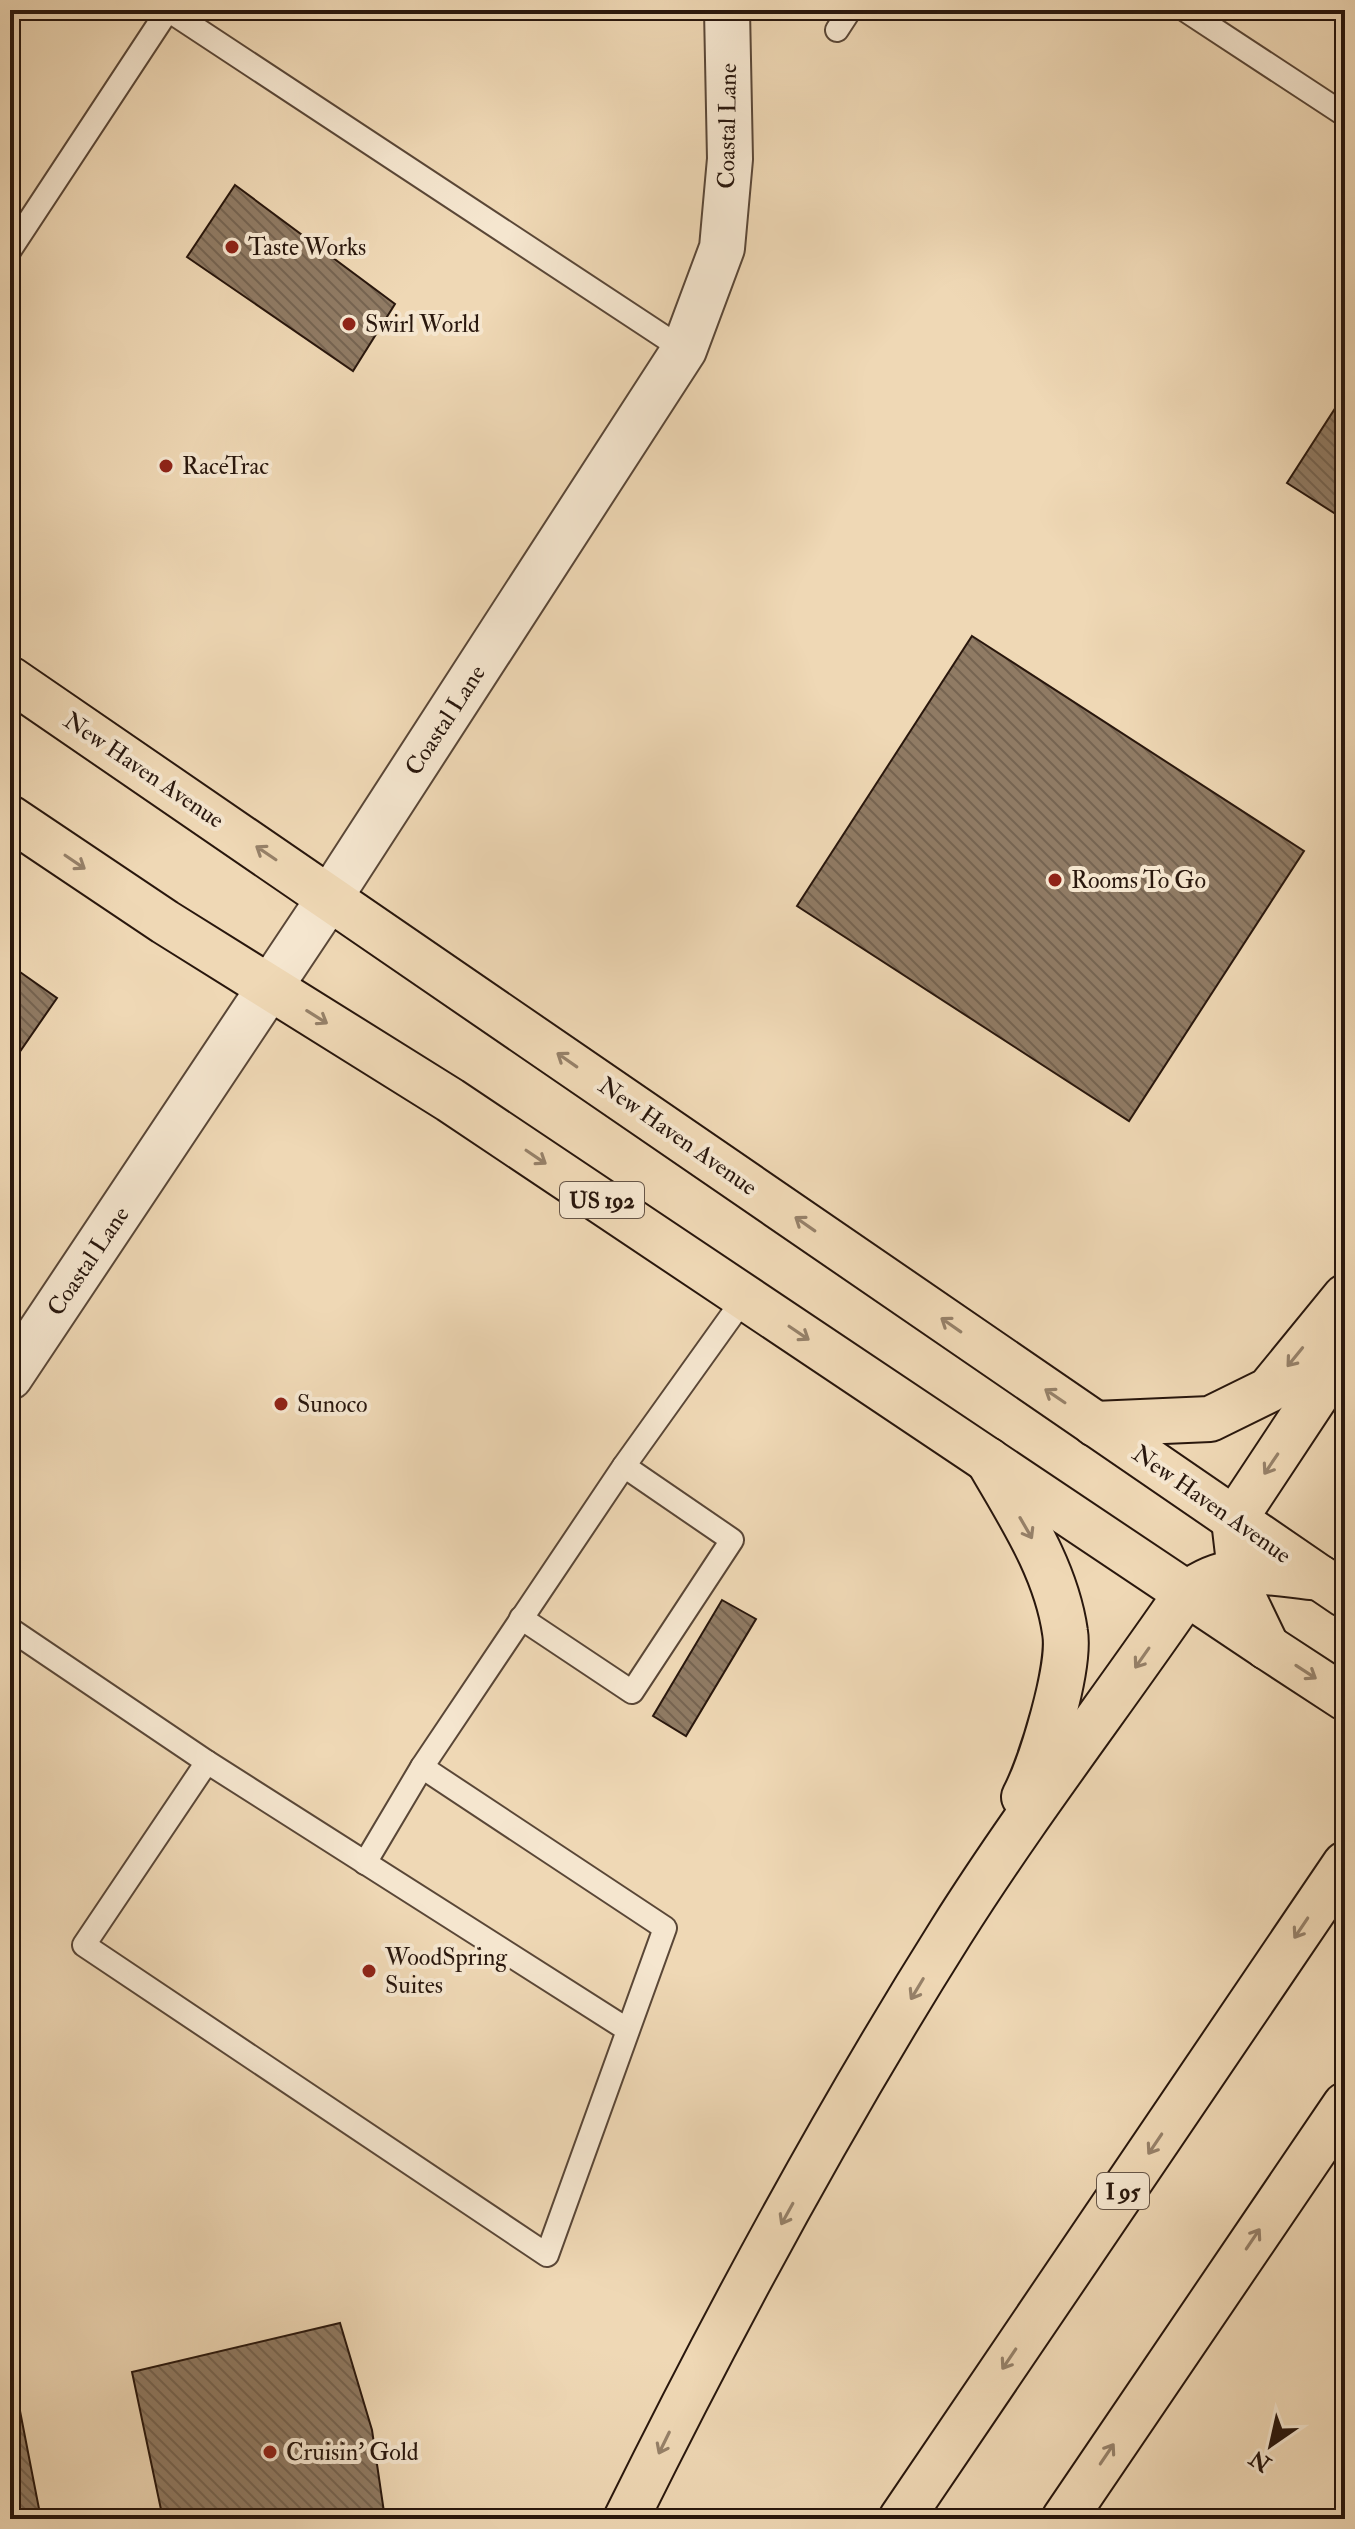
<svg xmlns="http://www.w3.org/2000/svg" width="1355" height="2529" viewBox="0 0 1355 2529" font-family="'IM FELL Double Pica',serif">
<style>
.building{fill:url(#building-back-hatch);stroke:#29170d;stroke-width:2}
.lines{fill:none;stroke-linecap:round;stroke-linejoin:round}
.service-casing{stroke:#5a4737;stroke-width:26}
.minor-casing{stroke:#5a4737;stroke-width:48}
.primary-casing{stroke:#29170d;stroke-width:48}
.trunk-casing{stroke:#29170d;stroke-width:48}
.motorway-casing{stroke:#29170d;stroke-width:48}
.service{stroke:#f5e6cf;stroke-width:22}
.minor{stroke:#f5e6cf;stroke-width:44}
.primary{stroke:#efd8b5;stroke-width:44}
.trunk{stroke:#efd8b5;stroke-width:44}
.motorway{stroke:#efd8b5;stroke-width:44}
.oneway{stroke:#968169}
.poi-dot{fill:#8f2418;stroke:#f5e6cf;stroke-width:3}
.labels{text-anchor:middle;stroke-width:8;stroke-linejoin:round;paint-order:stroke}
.shield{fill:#f5e6cf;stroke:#665547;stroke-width:2}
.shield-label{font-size:22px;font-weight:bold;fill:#29170d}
.street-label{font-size:24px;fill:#29170d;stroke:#f5e6cf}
.poi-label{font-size:24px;fill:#29170d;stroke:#f5e6cf;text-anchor:start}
</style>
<defs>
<pattern id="building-back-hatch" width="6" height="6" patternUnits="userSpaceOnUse" patternTransform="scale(2)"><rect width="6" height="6" fill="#907b64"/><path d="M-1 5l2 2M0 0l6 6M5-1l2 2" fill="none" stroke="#766451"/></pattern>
</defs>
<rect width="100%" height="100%" fill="#efd8b5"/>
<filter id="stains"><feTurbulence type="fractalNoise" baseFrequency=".0025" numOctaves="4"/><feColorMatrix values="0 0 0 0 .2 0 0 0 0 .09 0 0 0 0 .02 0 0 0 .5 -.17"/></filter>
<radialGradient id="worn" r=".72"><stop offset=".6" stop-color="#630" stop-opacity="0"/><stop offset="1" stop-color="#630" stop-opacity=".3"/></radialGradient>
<g class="building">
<polygon points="235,185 395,304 353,371 187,257"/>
<polygon points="1345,393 1345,520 1287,483"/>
<polygon points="972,636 1304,851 1129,1121 797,906"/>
<polygon points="10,965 57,998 10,1066"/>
<polygon points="722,1600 756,1619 686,1736 653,1716"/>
<polygon points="340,2323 372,2430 385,2519 163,2519 132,2372"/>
<polygon points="20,2411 41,2519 10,2519 10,2412"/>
</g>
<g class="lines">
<defs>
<g id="service">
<polyline points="168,10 684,350"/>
<polyline points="1185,10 1345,115"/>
<polyline points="837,30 850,10"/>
<polyline points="10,250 168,10"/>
<polyline points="521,1618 632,1692 732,1540 624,1466"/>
<polyline points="10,1629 207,1762"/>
<polyline points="365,1863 422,1767"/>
<polyline points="628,2030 207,1762 84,1945 547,2255 665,1928 422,1767 624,1466 745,1297"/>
</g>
<polyline id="minor" points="10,1377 330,897 684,350 722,248 730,159 727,10"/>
<g id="primary">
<polyline points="10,679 1320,1578"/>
<polyline points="10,818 165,922 450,1100 1267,1647"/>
</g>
<g id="trunk">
<polyline points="1320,1578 1345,1595"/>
<polyline points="1267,1647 1345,1698"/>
</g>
<g id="motorway">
<polyline points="1095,1424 1210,1419 1269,1390 1345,1297"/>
<path d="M988,1460C1019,1514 1056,1569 1065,1632C1071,1667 1041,1765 1024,1797"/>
<polyline points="1267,1647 1243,1597 1234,1520 1345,1352"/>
<path d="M626,2519C725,2319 832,2121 951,1932C1024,1816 1109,1706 1186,1594C1231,1560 1267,1573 1320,1578"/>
<polyline points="901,2519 1345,1864"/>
<polyline points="1064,2519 1345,2105"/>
</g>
</defs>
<use href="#service" class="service-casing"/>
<use href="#minor" class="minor-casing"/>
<use href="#primary" class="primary-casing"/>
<use href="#trunk" class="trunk-casing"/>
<use href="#motorway" class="motorway-casing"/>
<use href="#service" class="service"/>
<use href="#minor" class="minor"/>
<use href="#primary" class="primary"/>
<use href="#trunk" class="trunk"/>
<use href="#motorway" class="motorway"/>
</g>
<defs><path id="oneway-shaft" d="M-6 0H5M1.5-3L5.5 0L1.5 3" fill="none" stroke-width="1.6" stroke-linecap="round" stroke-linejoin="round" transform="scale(2)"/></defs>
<g class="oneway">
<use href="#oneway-shaft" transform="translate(266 853) rotate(-146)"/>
<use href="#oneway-shaft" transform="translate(75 862) rotate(34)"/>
<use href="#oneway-shaft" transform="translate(317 1017) rotate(32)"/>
<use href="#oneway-shaft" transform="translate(567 1060) rotate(-145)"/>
<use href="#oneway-shaft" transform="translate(536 1157) rotate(34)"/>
<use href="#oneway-shaft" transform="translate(805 1224) rotate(-145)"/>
<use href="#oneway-shaft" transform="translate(951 1325) rotate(-145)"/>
<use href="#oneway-shaft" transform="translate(799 1333) rotate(34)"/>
<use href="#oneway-shaft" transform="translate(1295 1357) rotate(129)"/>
<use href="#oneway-shaft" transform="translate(1055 1396) rotate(-146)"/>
<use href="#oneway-shaft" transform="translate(1271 1464) rotate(124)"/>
<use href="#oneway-shaft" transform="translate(1026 1528) rotate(60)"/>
<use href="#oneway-shaft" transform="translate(1142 1658) rotate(125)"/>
<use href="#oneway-shaft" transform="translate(1306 1672) rotate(33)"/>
<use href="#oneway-shaft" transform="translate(1301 1928) rotate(124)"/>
<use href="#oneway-shaft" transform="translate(917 1989) rotate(121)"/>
<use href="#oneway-shaft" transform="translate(1155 2144) rotate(124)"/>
<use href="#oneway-shaft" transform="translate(787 2214) rotate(119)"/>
<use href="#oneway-shaft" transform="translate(1253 2239) rotate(-56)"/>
<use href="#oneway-shaft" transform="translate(1009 2359) rotate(124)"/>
<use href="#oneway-shaft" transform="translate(664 2443) rotate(116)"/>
<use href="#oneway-shaft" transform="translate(1107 2454) rotate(-56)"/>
</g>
<g class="poi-dot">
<circle cx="232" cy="247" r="8"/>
<circle cx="349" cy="324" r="8"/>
<circle cx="166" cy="466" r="8"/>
<circle cx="1055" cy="880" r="8"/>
<circle cx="281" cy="1404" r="8"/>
<circle cx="369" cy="1971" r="8"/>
<circle cx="270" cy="2452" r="8"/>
</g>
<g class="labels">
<g class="shield">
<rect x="560" y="1182" width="84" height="36" rx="6"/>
<rect x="1097" y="2173" width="52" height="36" rx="6"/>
</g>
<g class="shield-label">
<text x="602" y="1208">US 192</text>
<text x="1123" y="2199">I 95</text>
</g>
<g class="street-label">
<text transform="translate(727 126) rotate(-89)" y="8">Coastal Lane</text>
<text transform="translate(445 720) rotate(-57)" y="8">Coastal Lane</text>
<text transform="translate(144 770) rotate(34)" y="8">New Haven Avenue</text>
<text transform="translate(678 1136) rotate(35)" y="8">New Haven Avenue</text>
<text transform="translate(88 1261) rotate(-56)" y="8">Coastal Lane</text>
<text transform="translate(1212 1504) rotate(35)" y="8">New Haven Avenue</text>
</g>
<g class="poi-label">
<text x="248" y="255">Taste Works</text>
<text x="365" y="332">Swirl World</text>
<text x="182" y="474">RaceTrac</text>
<text x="1071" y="888">Rooms To Go</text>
<text x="297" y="1412">Sunoco</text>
<text x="385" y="1965">WoodSpring<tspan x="385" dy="28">Suites</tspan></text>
<text x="286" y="2460">Cruisin' Gold</text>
</g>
</g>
<rect width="1355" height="2529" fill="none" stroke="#efd8b5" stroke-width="40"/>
<rect x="12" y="12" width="1331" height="2505" fill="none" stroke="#29170d" stroke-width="4"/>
<rect x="20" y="20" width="1315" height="2489" fill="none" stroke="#29170d" stroke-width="2"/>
<g transform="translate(1271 2445) rotate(214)" stroke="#f5e6cf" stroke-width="6" paint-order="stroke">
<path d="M0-6L14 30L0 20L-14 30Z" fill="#29170d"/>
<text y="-12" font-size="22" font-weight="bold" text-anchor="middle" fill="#29170d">N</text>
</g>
<rect width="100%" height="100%" filter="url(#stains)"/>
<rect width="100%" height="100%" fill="url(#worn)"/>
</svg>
